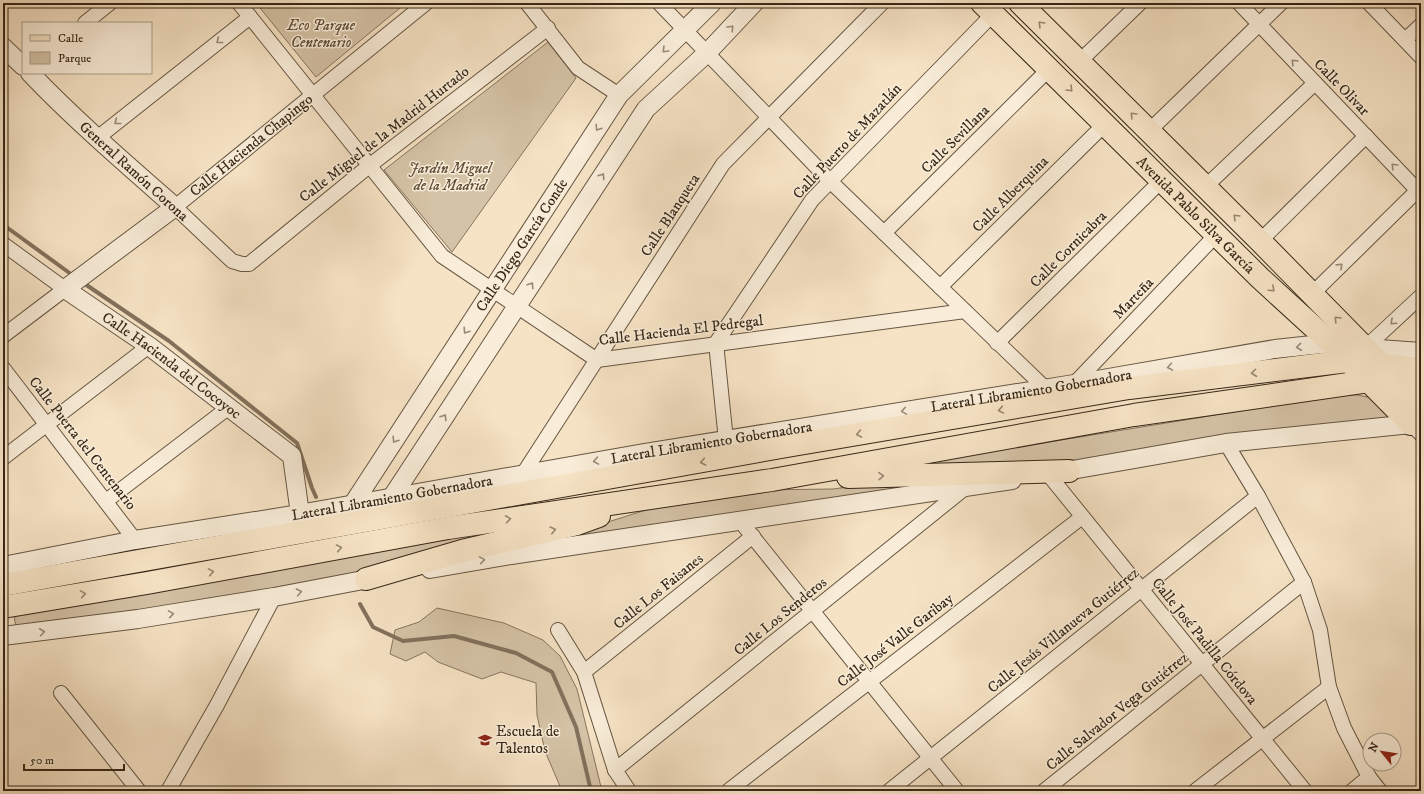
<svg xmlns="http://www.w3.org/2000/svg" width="1424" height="794" viewBox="0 0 1424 794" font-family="'IM FELL DW Pica',serif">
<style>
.green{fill:#d5c3a7;stroke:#86755e}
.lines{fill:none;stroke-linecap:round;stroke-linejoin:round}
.stream{stroke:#82715c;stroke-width:4}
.minor-casing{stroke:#665642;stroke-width:16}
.tertiary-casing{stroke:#665642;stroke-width:20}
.primary-casing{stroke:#362716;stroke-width:24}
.trunk-casing{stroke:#362716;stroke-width:24}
.minor{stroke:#f9edd9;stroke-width:14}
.tertiary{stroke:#f9edd9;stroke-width:18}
.primary{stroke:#f6e3c5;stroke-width:22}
.trunk{stroke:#f6e3c5;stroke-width:22}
.oneway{stroke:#96856e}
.oneway2{stroke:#988a78}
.labels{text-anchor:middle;stroke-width:3;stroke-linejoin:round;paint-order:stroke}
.park-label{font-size:15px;font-style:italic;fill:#5e4e3a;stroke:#f9edd9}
.street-label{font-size:15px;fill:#362716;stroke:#f9edd9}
.poi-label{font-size:15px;fill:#362716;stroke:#f9edd9;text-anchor:start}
</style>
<rect width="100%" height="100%" fill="#f6e3c5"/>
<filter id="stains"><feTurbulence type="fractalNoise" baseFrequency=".005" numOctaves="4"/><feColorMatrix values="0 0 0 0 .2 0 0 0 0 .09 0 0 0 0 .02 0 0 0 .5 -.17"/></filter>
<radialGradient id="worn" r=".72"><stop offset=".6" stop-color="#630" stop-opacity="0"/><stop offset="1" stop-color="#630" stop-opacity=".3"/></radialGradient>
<g class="green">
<polygon points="256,3 406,3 316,77"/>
<polygon points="548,42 576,78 452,252 384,170"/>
<polygon points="1339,395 1358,395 1372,398 1396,417 1065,464 907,465"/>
<polygon points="906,479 910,483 907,488 520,548 592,527 678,500 759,490 833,489"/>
<polygon points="511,528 376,569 137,613 16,627 14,616"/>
<polygon points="437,608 504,623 543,640 560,656 577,689 602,791 562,791 545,751 537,715 536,683 501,672 482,679 438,662 425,652 406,661 390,654 395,630 419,622"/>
</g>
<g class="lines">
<g class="stream">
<polyline points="3,223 5,226 75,277"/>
<polyline points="82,282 169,341 297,443 312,488 316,497"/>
<polyline points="360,604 373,627 403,641 454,636 516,653 552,672 576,727 591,791"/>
</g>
<defs>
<g id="minor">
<polyline points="239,3 442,256 597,360 965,311"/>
<polyline points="426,3 175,207 232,261 242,264 249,264 369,166 548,28"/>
<polyline points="527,3 578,68 619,95"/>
<polyline points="659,3 830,181 1045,388"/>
<polyline points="1239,3 1421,194"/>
<polyline points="1369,3 1421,57"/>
<polyline points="85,23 110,3"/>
<polyline points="1405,40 1421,25"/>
<polyline points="1079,62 1140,3"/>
<polyline points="1149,131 1281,3"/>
<polyline points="96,139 250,17"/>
<polyline points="1205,187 1315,83"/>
<polyline points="884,233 1049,69"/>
<polyline points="1260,241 1366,136"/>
<polyline points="3,244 65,289 3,336"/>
<polyline points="940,287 1105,124"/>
<polyline points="1312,294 1421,187"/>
<polyline points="997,343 1162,180"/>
<polyline points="1365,348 1421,296"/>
<polyline points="3,368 135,540"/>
<polyline points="1074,384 1216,235"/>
<polyline points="1411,424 1421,434"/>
<polyline points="1226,443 1258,496 1304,582 1320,630 1329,687 1344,728 1369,777 1380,791"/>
<polyline points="727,450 716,343 812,200 993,14"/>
<polyline points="3,458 149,346"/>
<polyline points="523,474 723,164 882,3"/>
<polyline points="1048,474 1305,791"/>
<polyline points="106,501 228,408"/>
<polyline points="741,522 957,791"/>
<polyline points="558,630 584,672 615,770 629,791"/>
<polyline points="584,672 753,536"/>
<polyline points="61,693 139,791"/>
<polyline points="615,770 965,488"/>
<polyline points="168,791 217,705 274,597"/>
<polyline points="728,791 1082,517"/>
<polyline points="889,791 1258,496"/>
<polyline points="1044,791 1304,582"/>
<polyline points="1195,791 1329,687"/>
<polyline points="1352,791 1369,777"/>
</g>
<g id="tertiary">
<polyline points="3,47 23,66"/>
<path id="s1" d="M30,73C76,121 125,163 175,207L65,289L149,346L292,456L300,514"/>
<polyline points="1055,473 1226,443 1421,423"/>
<polyline points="392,497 646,109 707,53 754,3"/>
<path id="s2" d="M353,504L619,95L712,3"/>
<path id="s3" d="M3,566L135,540L300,514L644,453L1074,384L1275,349L1331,343L1365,348L1421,352"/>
<polyline points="430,569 511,555 1012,480"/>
<polyline points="3,636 138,619 274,597 379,577"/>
</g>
<g id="primary">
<path id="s4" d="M982,3L1260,278L1331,343L1411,424"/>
<polyline points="1020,3 1260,241 1421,405"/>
</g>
<g id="trunk">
<polyline points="848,477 1069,471"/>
<polyline points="366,579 462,551 577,524 599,516"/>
<polyline points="3,585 787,446 1129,388 1348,361 1421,369"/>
<polyline points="3,607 147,583 448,528 772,480 1134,415 1369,381 1421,389"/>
</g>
</defs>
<use href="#minor" class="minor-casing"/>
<use href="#tertiary" class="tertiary-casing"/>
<use href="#primary" class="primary-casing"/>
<use href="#trunk" class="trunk-casing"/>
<use href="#minor" class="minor"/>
<use href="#tertiary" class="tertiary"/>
<use href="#primary" class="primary"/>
<use href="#trunk" class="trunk"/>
</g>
<defs><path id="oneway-chevron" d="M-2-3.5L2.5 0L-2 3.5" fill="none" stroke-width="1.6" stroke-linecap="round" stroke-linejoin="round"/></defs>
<g class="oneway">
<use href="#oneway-chevron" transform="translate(1041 24) rotate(-135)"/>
<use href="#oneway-chevron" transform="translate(1070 89) rotate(45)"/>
<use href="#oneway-chevron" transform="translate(1133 115) rotate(-135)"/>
<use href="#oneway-chevron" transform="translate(1236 217) rotate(-135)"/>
<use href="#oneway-chevron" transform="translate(1272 289) rotate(43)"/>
<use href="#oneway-chevron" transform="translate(1337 319) rotate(-134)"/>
<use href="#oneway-chevron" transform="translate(1254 373) rotate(173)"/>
<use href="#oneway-chevron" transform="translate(1001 410) rotate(170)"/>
<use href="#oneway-chevron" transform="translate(859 434) rotate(170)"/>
<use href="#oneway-chevron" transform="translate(703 462) rotate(169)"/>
<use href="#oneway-chevron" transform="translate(881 476) rotate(-2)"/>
<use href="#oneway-chevron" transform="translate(508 519) rotate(-8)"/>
<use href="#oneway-chevron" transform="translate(553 530) rotate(-13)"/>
<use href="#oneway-chevron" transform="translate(339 548) rotate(-10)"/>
<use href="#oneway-chevron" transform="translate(211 572) rotate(-10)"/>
<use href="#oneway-chevron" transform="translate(83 594) rotate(-9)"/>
</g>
<g class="oneway2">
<use href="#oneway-chevron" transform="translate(731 28) rotate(-47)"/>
<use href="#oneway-chevron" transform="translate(219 41) rotate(142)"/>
<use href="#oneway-chevron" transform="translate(665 50) rotate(135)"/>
<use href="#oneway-chevron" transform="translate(1294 62) rotate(-134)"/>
<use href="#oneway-chevron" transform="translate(117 122) rotate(142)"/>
<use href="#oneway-chevron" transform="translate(598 128) rotate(123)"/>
<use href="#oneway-chevron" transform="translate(1394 166) rotate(-134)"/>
<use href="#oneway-chevron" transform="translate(602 176) rotate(-57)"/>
<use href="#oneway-chevron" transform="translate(1340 266) rotate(-44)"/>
<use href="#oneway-chevron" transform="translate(531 285) rotate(-57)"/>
<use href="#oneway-chevron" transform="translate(1393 322) rotate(137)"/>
<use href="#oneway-chevron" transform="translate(466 331) rotate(123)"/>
<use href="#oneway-chevron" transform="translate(1299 347) rotate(174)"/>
<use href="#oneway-chevron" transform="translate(1170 367) rotate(170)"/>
<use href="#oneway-chevron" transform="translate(904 411) rotate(171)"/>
<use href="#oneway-chevron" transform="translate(444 417) rotate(-57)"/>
<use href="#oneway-chevron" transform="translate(395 440) rotate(123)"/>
<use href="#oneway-chevron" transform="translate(596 461) rotate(170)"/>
<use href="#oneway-chevron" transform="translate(482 560) rotate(-9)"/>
<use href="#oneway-chevron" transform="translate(299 592) rotate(-11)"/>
<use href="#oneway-chevron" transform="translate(171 614) rotate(-9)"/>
<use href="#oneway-chevron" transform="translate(42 632) rotate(-7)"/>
</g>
<defs>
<symbol id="school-bare" viewBox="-9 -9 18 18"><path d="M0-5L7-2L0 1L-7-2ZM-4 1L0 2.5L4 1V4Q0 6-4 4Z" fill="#8f2418" stroke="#f9edd9" stroke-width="2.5" paint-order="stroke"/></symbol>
</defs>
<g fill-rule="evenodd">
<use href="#school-bare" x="475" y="730" width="20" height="20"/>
</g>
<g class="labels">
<g class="park-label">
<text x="321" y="30">Eco Parque<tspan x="321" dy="17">Centenario</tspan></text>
<text x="450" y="173">Jardín Miguel<tspan x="450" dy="17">de la Madrid</tspan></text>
</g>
<g class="street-label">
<text transform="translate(1342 87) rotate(46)" y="5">Calle Olivar</text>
<text transform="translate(384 134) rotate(-38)" y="5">Calle Miguel de la Madrid Hurtado</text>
<text transform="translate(955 139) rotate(-45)" y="5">Calle Sevillana</text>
<text transform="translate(847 141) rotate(-47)" y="5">Calle Puerto de Mazatlán</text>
<text transform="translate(251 145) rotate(-39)" y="5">Calle Hacienda Chapingo</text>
<text transform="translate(134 171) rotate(42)" y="5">General Ramón Corona</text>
<text transform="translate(1010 194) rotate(-45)" y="5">Calle Alberquina</text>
<text dy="5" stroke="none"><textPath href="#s4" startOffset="301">Avenida Pablo Silva García</textPath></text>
<text transform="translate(670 215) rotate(-57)" y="5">Calle Blanqueta</text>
<text dy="5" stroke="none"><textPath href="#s2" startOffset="309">Calle Diego García Conde</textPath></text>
<text transform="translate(1068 249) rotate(-45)" y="5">Calle Cornicabra</text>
<text transform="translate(1133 298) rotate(-46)" y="5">Marteña</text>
<text transform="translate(681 330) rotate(-7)" y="5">Calle Hacienda El Pedregal</text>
<text dy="5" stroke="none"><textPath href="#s1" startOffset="466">Calle Hacienda del Cocoyoc</textPath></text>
<text dy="5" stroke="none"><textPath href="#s3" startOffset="1043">Lateral Libramiento Gobernadora</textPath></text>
<text transform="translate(83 443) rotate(52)" y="5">Calle Puerta del Centenario</text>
<text dy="5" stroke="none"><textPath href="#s3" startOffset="719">Lateral Libramiento Gobernadora</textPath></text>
<text dy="5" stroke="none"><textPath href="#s3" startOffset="395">Lateral Libramiento Gobernadora</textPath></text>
<text transform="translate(658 591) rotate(-39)" y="5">Calle Los Faisanes</text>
<text transform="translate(780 616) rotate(-39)" y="5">Calle Los Senderos</text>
<text transform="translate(1063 630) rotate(-39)" y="5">Calle Jesús Villanueva Gutiérrez</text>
<text transform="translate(895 640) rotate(-38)" y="5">Calle José Valle Garibay</text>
<text transform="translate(1205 641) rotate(51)" y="5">Calle José Padilla Córdova</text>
<text transform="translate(1117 711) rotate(-39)" y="5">Calle Salvador Vega Gutiérrez</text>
</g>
<g class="poi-label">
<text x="496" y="736">Escuela de<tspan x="496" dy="17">Talentos</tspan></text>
</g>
</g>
<rect width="1424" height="794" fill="none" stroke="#f6e3c5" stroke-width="16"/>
<rect x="4" y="4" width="1416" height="786" fill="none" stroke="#362716" stroke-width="2"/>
<rect x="8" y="8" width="1408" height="778" fill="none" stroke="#362716"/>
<rect x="22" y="22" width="130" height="52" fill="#f9edd9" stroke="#ab9e8b"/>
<rect x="30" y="35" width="20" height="6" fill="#f6e3c5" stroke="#ab9e8b"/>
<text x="58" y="42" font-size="12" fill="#362716">Calle</text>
<rect x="30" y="52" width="20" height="12" fill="#d5c3a7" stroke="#ab9e8b"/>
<text x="58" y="62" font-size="12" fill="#362716">Parque</text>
<g transform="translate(1382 752) rotate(300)"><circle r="19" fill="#f9edd9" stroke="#ab9e8b"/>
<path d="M0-3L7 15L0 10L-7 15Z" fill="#8f2418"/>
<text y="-6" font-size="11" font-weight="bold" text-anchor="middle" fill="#362716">N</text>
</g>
<path d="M24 764v6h100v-6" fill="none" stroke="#362716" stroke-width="2"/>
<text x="30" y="764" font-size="12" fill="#362716" stroke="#f9edd9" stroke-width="3" paint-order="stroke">50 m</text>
<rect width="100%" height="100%" filter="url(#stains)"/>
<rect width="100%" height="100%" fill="url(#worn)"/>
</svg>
